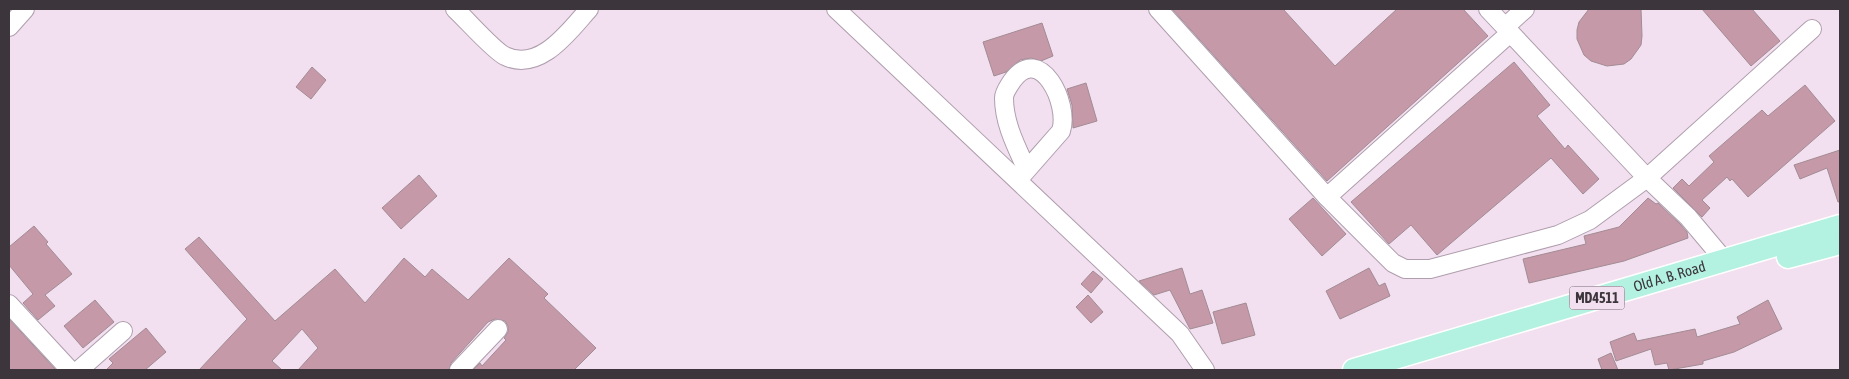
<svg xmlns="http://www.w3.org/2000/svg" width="1849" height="379" viewBox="0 0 1849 379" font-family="'Asap Condensed',sans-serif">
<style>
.building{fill:#c699a9;stroke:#a28b93}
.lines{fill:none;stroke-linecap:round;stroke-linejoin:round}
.minor-casing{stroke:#af9ead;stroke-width:20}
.major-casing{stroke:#fff;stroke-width:25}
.minor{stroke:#fff;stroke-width:18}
.major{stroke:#b3f1e0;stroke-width:22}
.labels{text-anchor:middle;stroke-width:4;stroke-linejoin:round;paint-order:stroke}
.shield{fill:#f2e0f0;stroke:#736871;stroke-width:1}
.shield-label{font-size:14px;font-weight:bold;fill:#3c353b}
.street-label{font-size:15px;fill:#3c353b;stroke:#f2e0f0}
</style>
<rect width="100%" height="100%" fill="#f2e0f0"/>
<g class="building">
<polygon points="1172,9 1283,9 1335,66 1397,9 1463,9 1488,36 1327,181"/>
<polygon points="1589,9 1641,9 1642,36 1641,45 1631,59 1624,64 1607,66 1591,61 1584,55 1577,39 1577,30 1579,22"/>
<polygon points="1702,9 1752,9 1780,41 1751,66"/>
<polygon points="1042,23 1053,56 1041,61 1031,58 1020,60 1006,72 994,76 983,42"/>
<polygon points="1514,62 1550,105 1537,116 1565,149 1568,145 1599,179 1583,194 1551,158 1437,255 1411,225 1389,244 1351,202"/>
<polygon points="312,67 326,80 311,99 296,87"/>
<polygon points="1086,83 1097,121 1073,128 1072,105 1067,89"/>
<polygon points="1805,85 1835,121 1748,197 1732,179 1730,181 1727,177 1702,200 1710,208 1702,217 1673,188 1682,179 1689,186 1714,162 1709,156 1762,110 1768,116"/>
<polygon points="1840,150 1840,202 1838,202 1827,168 1800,179 1794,165"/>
<polygon points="419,175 437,196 401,229 382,208"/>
<polygon points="1313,198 1346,234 1322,256 1289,219"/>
<polygon points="1648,198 1656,204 1658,203 1680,224 1687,232 1688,238 1624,261 1529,283 1523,259 1586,244 1584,236 1619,227"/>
<polygon points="34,226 48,242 46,244 72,274 45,295 55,306 38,320 23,303 33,294 9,265 9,247"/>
<polygon points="199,237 275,321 335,269 365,303 404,258 425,277 432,269 468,300 509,258 548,294 544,298 596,348 574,370 473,370 480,363 482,366 506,340 504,338 508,332 508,326 505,321 495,319 488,322 451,363 449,370 298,370 318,348 302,329 272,361 282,370 199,370 247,319 185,249"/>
<polygon points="1182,268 1190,294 1202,290 1213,323 1190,329 1170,290 1154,295 1139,281"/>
<polygon points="1369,268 1379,286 1385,283 1390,296 1340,319 1326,291"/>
<polygon points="1093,271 1103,279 1091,293 1081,284"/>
<polygon points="1088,295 1103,312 1091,323 1076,307"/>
<polygon points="95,300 114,322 83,348 64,326"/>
<polygon points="1768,300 1782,329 1734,352 1703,361 1703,364 1669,370 1667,363 1655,365 1651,349 1616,361 1610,342 1634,333 1637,341 1695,329 1697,337 1740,324 1737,317"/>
<polygon points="1246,303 1255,335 1222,344 1213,312"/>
<polygon points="9,319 56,370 9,370"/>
<polygon points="146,328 166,352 145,370 106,370 113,363 109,359"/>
<polygon points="1611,353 1618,370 1602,370 1598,359"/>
</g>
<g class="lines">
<defs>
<g id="minor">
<path d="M455,9C466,19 494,51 505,56C540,73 570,30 589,9"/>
<polyline points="836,9 1180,334 1205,370"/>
<polyline points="1158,9 1327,197 1510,33"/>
<polyline points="1488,9 1647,178 1688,217 1725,261"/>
<polyline points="9,27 25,9"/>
<polyline points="1505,27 1525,9"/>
<path d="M1018,180L1061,131C1070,104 1040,42 1012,81C1009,86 1004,92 1004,98C1004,123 1016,146 1026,168"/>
<polyline points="1327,197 1393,263 1405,269 1430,269 1558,235 1590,220 1647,178 1812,29"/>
<polyline points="9,304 70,370"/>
<polyline points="79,370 123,331"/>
<polyline points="459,370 498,329"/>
</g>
<g id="major">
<polyline points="1788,257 1840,243"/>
<path id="s1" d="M1354,370L1840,226"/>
</g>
</defs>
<use href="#minor" class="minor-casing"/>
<use href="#major" class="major-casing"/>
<use href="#minor" class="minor"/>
<use href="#major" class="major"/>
</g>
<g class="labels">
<rect class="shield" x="1569.5" y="286.5" width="55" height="23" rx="4"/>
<g class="shield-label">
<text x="1597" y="303">MD4511</text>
</g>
<g class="street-label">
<text dy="5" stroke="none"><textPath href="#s1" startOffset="329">Old A. B. Road</textPath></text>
</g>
</g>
<rect width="1849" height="379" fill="none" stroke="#3c353b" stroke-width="20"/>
</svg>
